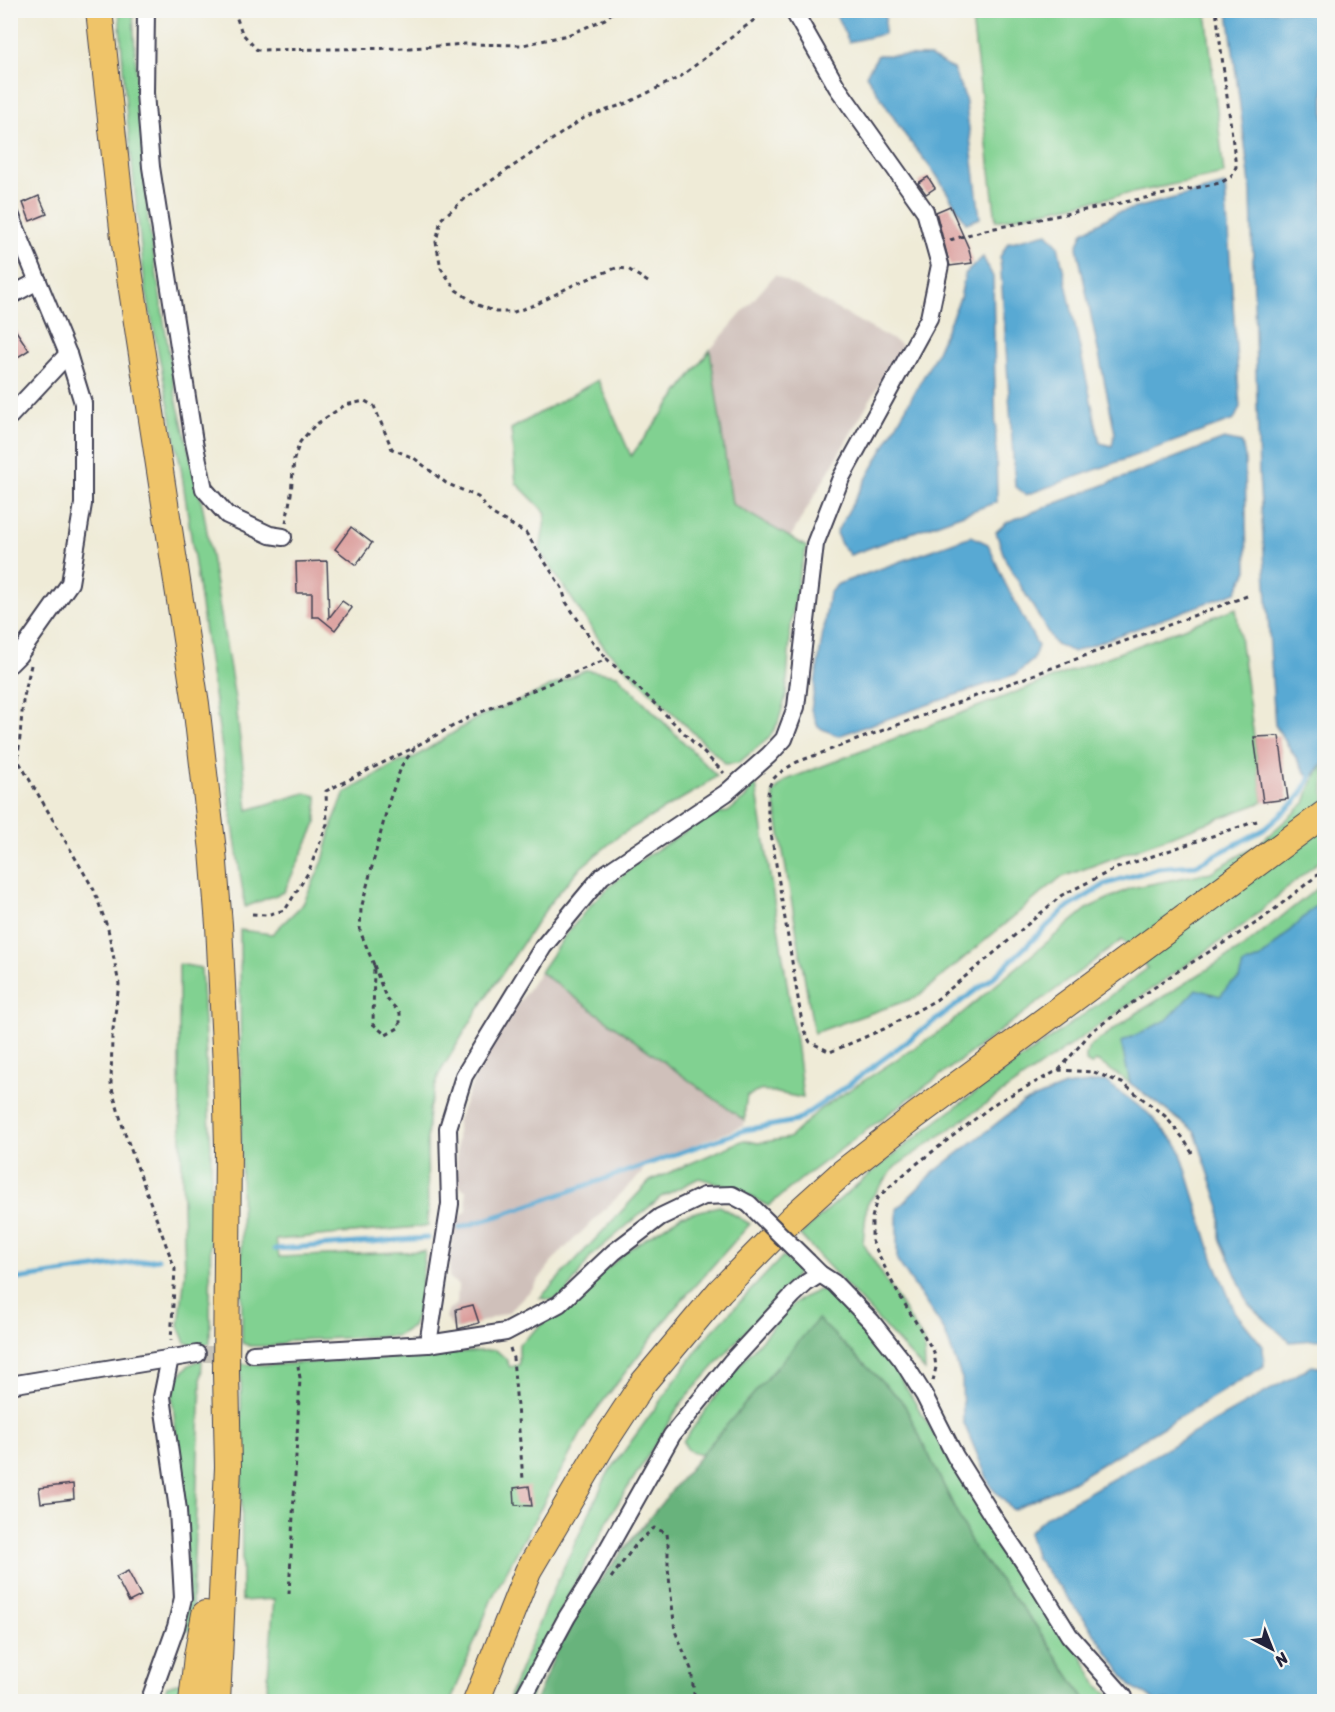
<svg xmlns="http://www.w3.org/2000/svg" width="1335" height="1712" viewBox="0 0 1335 1712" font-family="Sriracha,sans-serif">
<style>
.industrial{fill:#cfc0ba}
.green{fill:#81d191;stroke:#527a66;stroke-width:1.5}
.forest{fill:#68b37b;stroke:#456a5b;stroke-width:1.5}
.water{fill:#58a9d3;stroke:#3d6687;stroke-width:1.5}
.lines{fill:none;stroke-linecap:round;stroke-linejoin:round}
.stream{stroke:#58a9d3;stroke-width:5}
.building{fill:#db9d9b}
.minor-tunnel{stroke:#c6c3b8;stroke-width:16;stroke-dasharray:16 8;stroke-linecap:butt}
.minor-casing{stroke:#414052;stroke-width:20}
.primary-casing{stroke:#414052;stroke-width:28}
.path{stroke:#414052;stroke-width:3;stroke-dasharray:4.5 4.5;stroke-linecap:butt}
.minor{stroke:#fff;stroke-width:16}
.primary{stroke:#efc469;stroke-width:26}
.minor-bridge-casing{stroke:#414052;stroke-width:20;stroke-linecap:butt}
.minor-bridge{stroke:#fff;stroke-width:16}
</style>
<rect width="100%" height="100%" fill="#f6f6f2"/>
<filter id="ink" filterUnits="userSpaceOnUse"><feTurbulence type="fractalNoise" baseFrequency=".0167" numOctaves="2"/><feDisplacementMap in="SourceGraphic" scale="12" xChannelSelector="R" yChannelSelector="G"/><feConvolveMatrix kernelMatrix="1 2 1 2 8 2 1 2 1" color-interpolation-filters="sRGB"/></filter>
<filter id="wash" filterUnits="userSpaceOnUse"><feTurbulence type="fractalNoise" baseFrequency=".008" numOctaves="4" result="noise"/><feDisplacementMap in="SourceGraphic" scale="24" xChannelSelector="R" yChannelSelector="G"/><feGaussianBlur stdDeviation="1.35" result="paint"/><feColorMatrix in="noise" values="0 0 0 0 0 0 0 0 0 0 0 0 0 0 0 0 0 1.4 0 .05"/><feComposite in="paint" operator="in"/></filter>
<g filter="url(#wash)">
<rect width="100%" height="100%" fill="#efebd7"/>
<g class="industrial">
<polygon points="775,275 902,345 790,538 732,504 710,350"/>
<polygon points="540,972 745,1121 743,1126 645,1164 641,1174 554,1259 532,1289 509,1312 458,1330 452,1327 446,1317 449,1309 457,1304 458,1285 449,1277 453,1222 467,1211 466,1191 457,1183 457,1122 477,1072 512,1013"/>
</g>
<g class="green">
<polygon points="119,11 133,11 135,51 148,219 176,398 203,508 236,705 248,810 305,793 317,796 316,824 284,892 245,907 181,468 145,285 126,108"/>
<polygon points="971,11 1206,11 1224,174 996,221"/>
<polygon points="710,350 732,504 807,547 799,574 791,624 786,696 778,723 769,738 738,763 726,764 604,647 540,551 546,513 516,483 511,429 598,380 631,456"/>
<polygon points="1236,608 1263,802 1060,878 917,997 814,1033 773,793 786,780"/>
<polygon points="586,670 617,675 717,776 700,788 620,835 578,870 550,903 479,1008 439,1074 429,1109 427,1141 428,1226 276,1240 279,1257 425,1251 419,1309 412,1327 396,1336 291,1340 274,1346 250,1346 242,1343 240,930 272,934 303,904 323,861 333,822 345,793 395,764 415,757 480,716 517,702"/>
<path d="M1324,764V857L1245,924L895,1167L867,1204L863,1243L924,1342L925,1371L800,1235C907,1135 1031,1054 1148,968L1122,940L805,1176L768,1206L737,1189L699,1178L661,1197L591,1256L566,1293L552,1300L540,1298L650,1181L744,1140L758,1143L789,1138L820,1109L942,1030L1088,908L1131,888L1211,872L1259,844L1305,803L1312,782Z"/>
<polygon points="755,779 796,1041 803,1098 762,1090 747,1096 745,1108 745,1121 540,972 564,937 593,902 636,863 713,814 728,812 746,797"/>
<polygon points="1324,883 1324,931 1205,1160 1195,1132 1130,1083 1100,1063 1095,1061 1091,1065 1086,1062 1086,1055 1089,1047 1137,1013 1242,948"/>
<polygon points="179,964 201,968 211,1149 210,1343 200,1347 186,1343 179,1326 185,1273 179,1071"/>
<polygon points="719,1206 750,1224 674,1309 588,1421 492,1598 451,1701 266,1701 274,1599 242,1601 241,1364 272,1365 496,1350 506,1359 510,1367 519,1365 519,1344 632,1247 681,1216"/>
<polygon points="783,1256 799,1272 682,1402 613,1511 566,1600 548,1638 530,1701 507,1702 547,1603 607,1475 705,1339"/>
<polygon points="819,1290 833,1291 871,1330 989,1524 1078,1649 1098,1686 1118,1701 1086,1701 1034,1623 974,1548 903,1402 819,1320 701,1455 688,1450 683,1442 727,1380 787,1310 802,1298"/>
<polygon points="202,1359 191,1630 183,1631 188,1583 176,1432 172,1396 178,1377 189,1365"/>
<polygon points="177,1683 185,1685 184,1701 162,1702 167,1686"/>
</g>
<polygon class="forest" points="818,1319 903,1402 974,1548 1034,1623 1086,1701 535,1702 554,1657 588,1596 628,1544 701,1455"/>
<g class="water">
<polygon points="834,11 886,11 884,34 849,42"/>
<polygon points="1228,11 1324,11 1324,762 1310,780 1275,725 1259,475 1251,192"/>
<polygon points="878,55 929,56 953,69 965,97 980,218 966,223 937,176 905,135 866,75"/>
<polygon points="1225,185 1240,407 1234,420 1026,495 1015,486 1000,257 1008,243 1047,233 1058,245 1100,443 1112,446 1115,433 1077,247 1083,232 1116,213"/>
<polygon points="983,257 993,277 997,502 850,555 841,544 836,533 935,356 960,298 965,274"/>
<polygon points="1224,439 1242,443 1245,457 1247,571 1236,592 1073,652 1054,643 1005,559 996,532 1007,522"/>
<polygon points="971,536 988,544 1005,583 1038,646 1033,660 1016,674 838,736 818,727 811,710 829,593 838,584"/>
<polygon points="1324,898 1324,1339 1290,1342 1249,1305 1220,1238 1220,1207 1195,1132 1130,1083 1121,1042 1167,1020 1196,989 1220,996 1229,985 1239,979 1243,965 1261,958"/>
<polygon points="1105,1081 1148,1113 1179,1147 1213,1258 1235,1312 1263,1346 1264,1366 1072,1482 1013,1510 991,1487 963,1421 962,1379 944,1330 897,1260 897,1209 934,1172 1023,1103 1065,1086"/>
<polygon points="1312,1366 1324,1368 1324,1701 1156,1701 1131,1686 1086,1621 1036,1558 1028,1533 1047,1516"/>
</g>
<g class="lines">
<g class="stream">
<polyline points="459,1228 501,1215 745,1130 796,1121 847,1086 995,976 1064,910 1106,884 1158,868 1196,865 1263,830 1295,802 1302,793 1311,776"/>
<polyline points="275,1249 427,1238"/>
<polyline points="10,1280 158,1259"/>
</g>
</g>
<g id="blocks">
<g class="building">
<polygon points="928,177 935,188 926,194 918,183"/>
<polygon points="39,196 47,214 30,221 23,203"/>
<polygon points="950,206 969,249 972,263 950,266 936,212"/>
<polygon points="10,322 29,350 10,362"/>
<polygon points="351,527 372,543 356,565 335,549"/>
<polygon points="327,561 329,618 342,601 352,608 335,630 319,617 312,617 312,593 297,593 296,562"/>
<polygon points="1279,736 1288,799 1263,802 1254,737"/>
<polygon points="473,1305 479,1323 458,1329 456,1309"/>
<polygon points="73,1484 74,1499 41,1503 39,1488"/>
<polygon points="529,1486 532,1506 515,1505 514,1488"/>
<polygon points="128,1571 141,1596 129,1602 116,1577"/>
</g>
</g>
</g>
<g filter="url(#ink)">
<use href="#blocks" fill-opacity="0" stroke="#414052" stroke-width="1.5"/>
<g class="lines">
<polyline class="minor-tunnel" points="197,1354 253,1354"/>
<defs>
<g id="minor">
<polyline points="146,10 145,93 151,167 194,442 204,489 227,515 270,535 283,537"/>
<polyline points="10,214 68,354 83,403 83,504 70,583 19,655 10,664"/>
<polyline points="10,296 38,281"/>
<polyline points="10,416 68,354"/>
<polyline points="808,1262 820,1274 834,1283 871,1321 902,1360 924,1395 955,1456 995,1520 1025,1564 1069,1635 1124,1697"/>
<polyline points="428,1344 450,1204 448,1128 464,1076 543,947 602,876 726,793 769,755 784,739 796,707 815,544 841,478 929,318 940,265 925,211 837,87 793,10"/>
<polyline points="253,1354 428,1344 506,1332 559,1304 614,1252 660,1217 704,1196 732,1195 749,1204"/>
<polyline points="10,1385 197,1354"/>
<polyline points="149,1702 176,1627 183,1598 178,1510 162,1397 170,1358"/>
<polyline points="521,1702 567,1617 591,1579 672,1435 731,1362 793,1295 806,1283 820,1274"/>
</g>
<g id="primary">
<polyline points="99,10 124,238 196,704 213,851 219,925 226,1066 228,1147 226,1373 228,1467 217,1702"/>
<polyline points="192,1702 197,1656 205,1614"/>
<polyline points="476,1702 528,1571 603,1444 643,1383 720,1291 792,1218 842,1173 915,1116 1324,814"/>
</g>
</defs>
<use href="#minor" class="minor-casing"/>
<use href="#primary" class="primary-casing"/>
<g class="path">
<polyline points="234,10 242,33 257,50 410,48 465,44 523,45 568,35 605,19 615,10"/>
<polyline points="950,240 985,230 1220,183 1231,177 1236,167 1216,10"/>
<polyline points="648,282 628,269 616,268 575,284 537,304 514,312 496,312 478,305 456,290 441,268 436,242 441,219 466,198 584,118 627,103 680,77 767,10"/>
<polyline points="286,523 291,494 294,459 300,442 315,425 345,405 365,401 374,406 392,449 414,458 446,483 478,497 491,513 526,533 562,588 566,602 593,642 607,659"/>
<path d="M1247,596L797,762C768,779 767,781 768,815L803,1029L810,1042L830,1052L884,1029L936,1000L987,959L1062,895L1117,868L1257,821"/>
<polyline points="31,665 23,701 18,760 94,890 108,929 119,984 112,1037 111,1085 124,1131 175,1269 171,1341"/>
<polyline points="252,914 266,915 285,910 308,873 327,824 326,791 415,747"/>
<polyline points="374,965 386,998 400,1013 400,1027 386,1035 373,1024 374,965 360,931 361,909 389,801 402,765 416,746 472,716 607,659 645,694 724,773"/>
<polyline points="1059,1070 1092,1031 1178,971 1261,920 1324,870"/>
<polyline points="510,1348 513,1358 523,1479"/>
<polyline points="933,1381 936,1367 934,1352 895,1288 872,1241 872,1218 877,1198 910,1169 997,1102 1059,1070 1094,1072 1122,1083 1165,1116 1183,1138 1192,1153"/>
<polyline points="611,1578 637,1543 654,1528 667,1533 668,1544 668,1568 675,1631 691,1669 695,1702"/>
<polyline points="289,1594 300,1378 298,1366"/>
</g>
<use href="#minor" class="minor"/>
<use href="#primary" class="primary"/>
<defs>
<polyline id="minor-bridge" points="749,1204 808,1262"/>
</defs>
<use href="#minor-bridge" class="minor-bridge-casing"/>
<use href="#minor-bridge" class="minor-bridge"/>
</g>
</g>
<rect width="1335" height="1712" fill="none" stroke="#f6f6f2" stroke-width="36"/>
<g transform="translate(1272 1649) rotate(138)" stroke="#f6f6f2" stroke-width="4.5" paint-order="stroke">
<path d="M0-4.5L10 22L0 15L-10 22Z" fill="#22223b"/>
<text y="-9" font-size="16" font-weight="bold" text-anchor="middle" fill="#22223b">N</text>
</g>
</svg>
